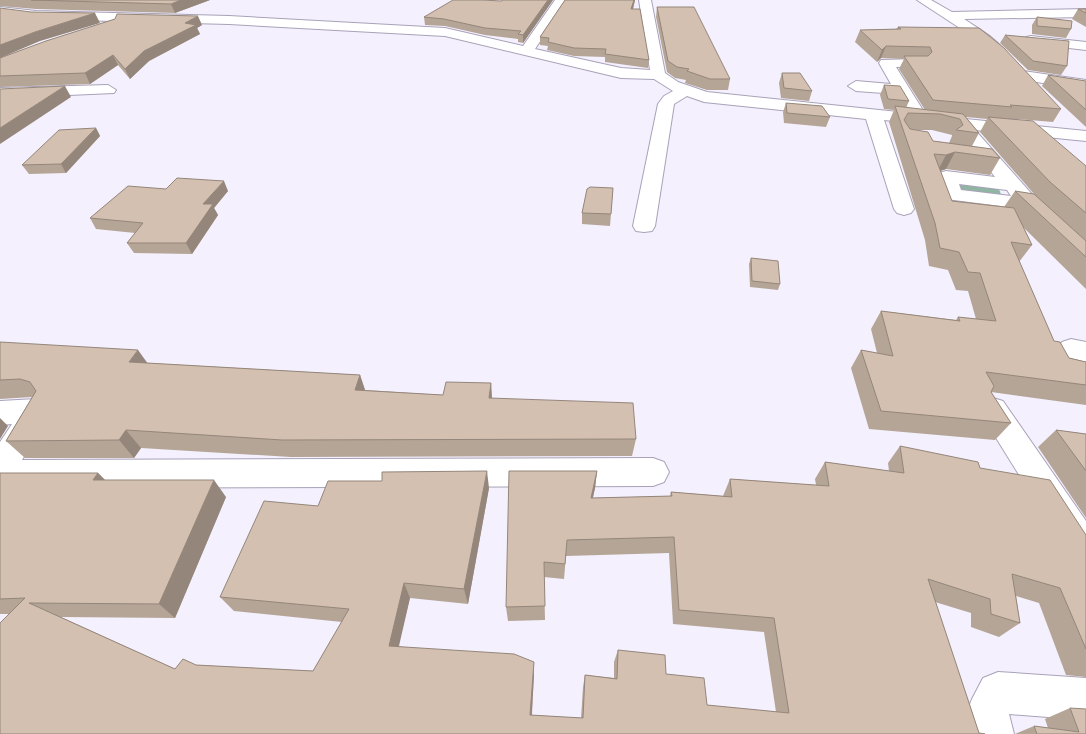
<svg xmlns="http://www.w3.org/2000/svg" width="1086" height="734" viewBox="0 0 1086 734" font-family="'DejaVu Sans',sans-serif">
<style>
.forest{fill:#8fb6a2}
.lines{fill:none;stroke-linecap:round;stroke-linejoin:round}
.street-casing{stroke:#a9a2b8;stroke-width:2}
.street{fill:#fff;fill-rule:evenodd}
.wall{fill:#b5a597;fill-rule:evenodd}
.shaded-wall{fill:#94867b}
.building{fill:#d3c0b0;stroke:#94867b}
</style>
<rect width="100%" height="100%" fill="#f4f0fe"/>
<polygon class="forest" points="959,183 996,188 1000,191 1001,196 962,190 957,186"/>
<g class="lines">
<defs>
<g id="street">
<path d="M555,0H567L535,49L621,68L650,70L639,0H651L665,73L678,82L707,92L908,113L897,94L856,91L848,86L856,81L891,84L879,63L881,60L918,59L923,60L925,63L923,66L896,67L926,115L1086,131V141L975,130L1037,200L1086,245V264L1078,262L1024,209L946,199L936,177L939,173L946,171L995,177L956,128L884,120L914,209L911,213L904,215L897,213L894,209L866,119L704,102L687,96L674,104L655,226L652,231L644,232L636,231L633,226L658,104L664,96L673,91L654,79L621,78L445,36L229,24L36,19L0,15V7L36,11L229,16L445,28L523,46ZM959,184L1007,190L1011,196L961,190Z"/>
<path d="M917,0H931L952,12L1086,9V17L964,19C977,28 993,36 1003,49L996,53L991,52L975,38Z"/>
<polygon points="1031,36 1086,42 1086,50 1026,43 1024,40 1026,37"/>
<polygon points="1023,71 1086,80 1086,90 1018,79 1015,76"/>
<polygon points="108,85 116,90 114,93 0,98 0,88"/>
<polygon points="1071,339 1086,342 1086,362 1062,356 1058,349 1062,342"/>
<polygon points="993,398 1003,401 1086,521 1086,568 1074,563 983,417 978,409 983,401"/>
<polygon points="36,399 46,402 51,410 22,460 653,458 664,462 669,472 664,482 653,486 0,488 0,442 12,424 0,425 0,401"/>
<polygon points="998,672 1086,678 1086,720 1009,714 1014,734 970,734 966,714 972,699 983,678"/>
</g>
</defs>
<use href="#street" class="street-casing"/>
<use href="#street" class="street"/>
</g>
<g class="wall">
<polygon points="0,0 210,0 175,13 36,9 0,6"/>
<polygon points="553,0 523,43 518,42 518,39 485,35 445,26 425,25 424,17 501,1"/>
<polygon points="565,0 635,0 633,9 649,60 648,68 605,62 605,57 574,56 547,50 548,46 540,45 540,37"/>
<polygon points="657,7 730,79 728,90 707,90 685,83 686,80 675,78 667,72 656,17"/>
<polygon points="1078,9 1086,9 1086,27 1072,19"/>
<polygon points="1037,17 1071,29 1066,38 1032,34 1032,25"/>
<polygon points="202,25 197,28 200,34 149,61 130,79 118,65 90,84 0,87 0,58"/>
<path d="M898,27L1061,109L1053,122L1017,119L1086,166V289L1023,227L1032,245L1019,262L1054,341L1069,358L1086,362V405L991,392L1011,423L995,440L869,429L851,368L861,350L877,353L871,329L881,311L956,320L958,317L976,319L968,291L956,290L948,270L929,266L925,240L889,122L894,110L884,109L880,95L884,85L909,101L906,108L925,110L899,69L904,59L881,58L877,62L855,42L860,30L896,29ZM966,117L987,119L980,132L1034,194L1015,191L1004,207L952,201L940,171L946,169L990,175L1000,158L972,146L979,133ZM911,130H932L952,135V136L949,143L933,141Z"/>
<polygon points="1005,35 1067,66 1061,75 1028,70 1000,43"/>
<polygon points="782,73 812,91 809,101 781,98 779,83"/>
<polygon points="1048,75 1086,81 1086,127 1042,86"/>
<polygon points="786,103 830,117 826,127 784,123 783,112"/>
<polygon points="96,128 100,136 66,173 29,174 22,165"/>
<polygon points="613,188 610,226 582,224 582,213"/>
<polygon points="166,189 228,191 214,208 218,215 192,254 134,253 127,243 135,233 96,229 90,218"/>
<polygon points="751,258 780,284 778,290 750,287 749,264"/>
<polygon points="0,342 148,363 360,375 365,390 443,395 491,383 492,398 636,439 632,456 291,457 141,448 134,458 25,458 6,441 32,397 0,399"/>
<polygon points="1056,430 1086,434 1086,518 1038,447"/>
<polygon points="900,446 980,468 1086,535 1086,677 1066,675 1039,603 1016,596 1020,623 999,637 971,627 971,613 935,602 979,733 0,734 9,614 0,614 0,473 98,473 105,480 226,497 175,618 61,617 175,669 196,665 313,671 342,622 234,611 220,597 318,506 489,488 468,604 410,598 398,646 534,674 532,715 581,718 583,687 585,675 614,678 614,662 618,650 666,674 707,705 776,712 764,632 673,624 669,553 566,556 564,579 544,577 545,620 508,621 506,607 597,471 595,488 593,498 670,496 671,492 723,496 730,479 816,485 815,479 825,462 889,471 888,463"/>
<polygon points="1070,708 1086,734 1015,734 1034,726 1048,728 1045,719"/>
</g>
<g class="shaded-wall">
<polygon points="181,0 210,0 175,13 171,4"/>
<polygon points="548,0 553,0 523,43 523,35"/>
<polygon points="634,0 635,0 631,17 631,9"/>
<polygon points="95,13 100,23 40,41 0,58 0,45 35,32"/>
<polygon points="198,16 202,25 197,28 200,34 149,61 130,79 125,69 144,51 185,23"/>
<polygon points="886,46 881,58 877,62 882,50"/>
<polygon points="113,55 118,65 90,84 85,73"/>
<polygon points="65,86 71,97 0,144 0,128"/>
<polygon points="96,128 100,136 66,173 61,164"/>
<polygon points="955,152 946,169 937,172 946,155"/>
<polygon points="224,181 228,191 214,208 218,215 192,254 186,243 203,204"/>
<polygon points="138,350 151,368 129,362"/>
<polygon points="360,375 366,393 355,390"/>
<polygon points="491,383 492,401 489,398"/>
<polygon points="0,418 8,426 0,439"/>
<polygon points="126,430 141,448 134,458 119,440"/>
<polygon points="487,471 489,488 468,604 464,589"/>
<polygon points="597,471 595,488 589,514 591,498"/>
<polygon points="98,473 115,490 93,480"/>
<polygon points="214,480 226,497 175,618 159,604"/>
<polygon points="404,583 410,598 396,659 389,646"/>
<polygon points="534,662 534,674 531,725 530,715"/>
</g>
<g class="building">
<polygon points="31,0 181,0 171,4"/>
<polygon points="453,0 483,0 501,1 503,0 548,0 523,35 518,34 521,31 485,28 444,19 424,17"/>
<polygon points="565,0 634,0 631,9 640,9 649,60 605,54 606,49 574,48 548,42 549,38 540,37"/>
<polygon points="657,7 694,7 730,79 710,79 687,71 689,69 677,67 668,61"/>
<polygon points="0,8 31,12 95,13 35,32 0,45"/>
<polygon points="1078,9 1086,9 1086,13"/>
<polygon points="117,14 198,16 185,23 196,25 144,51 125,69 113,55 85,73 0,76 0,58 46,41 115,19"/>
<polygon points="1037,17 1072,21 1071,29 1037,26"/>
<polygon points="898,27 979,28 1004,48 1061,109 1010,105 1012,107 933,100 904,56 928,56 932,52 930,47 886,46 882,50 860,30 901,29"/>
<polygon points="1005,35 1069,41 1067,66 1033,61"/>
<polygon points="782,73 800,73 812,91 784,88"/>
<polygon points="1048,75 1086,81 1086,110"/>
<polygon points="884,85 900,86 909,101 888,99"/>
<polygon points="65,86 0,128 0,89"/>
<polygon points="786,103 822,106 830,117 787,113"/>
<polygon points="895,106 963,114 979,133 956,130 963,125 960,119 940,114 908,113 904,120 910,129 928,132 933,141 992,149 1000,158 955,152 946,155 934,154 952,201 1014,208 1032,245 1011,242 1054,341 1060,342 1069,358 1086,362 1086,385 986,372 994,386 991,392 1011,423 881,411 861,350 893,356 881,311 960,321 958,317 996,321 980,273 968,272 959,252 940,248 935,223"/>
<polygon points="988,117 1033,121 1086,166 1086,213 1050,182"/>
<polygon points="96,128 61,164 22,165 59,130"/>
<polygon points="177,178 224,181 203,204 213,204 186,243 127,243 143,223 90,218 128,186 166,189"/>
<polygon points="590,187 613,188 611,214 582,213 587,189"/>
<polygon points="1015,191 1034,194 1086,241 1086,257"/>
<polygon points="751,258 778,261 780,284 752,281"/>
<polygon points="0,342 138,350 129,362 360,375 355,390 443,395 446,382 491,383 489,398 633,403 636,439 282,440 126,430 119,440 6,441 36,391 30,382 20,379 0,380"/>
<polygon points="1056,430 1086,434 1086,471"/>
<polygon points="900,446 978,462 980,468 1050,480 1086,535 1086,649 1060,588 1012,574 1020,623 991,614 990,599 928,579 979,733 985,734 0,734 0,623 25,598 0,599 0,473 98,473 93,480 214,480 159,604 29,603 175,669 183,659 196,665 313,671 349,609 220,597 264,501 318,506 328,481 382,481 382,472 487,471 464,589 404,583 389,646 514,654 534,662 530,715 583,718 585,675 617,679 618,650 665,655 666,674 704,678 707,705 789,713 774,618 679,610 674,537 567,540 565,564 544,562 545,606 506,607 509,471 597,471 591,498 672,496 671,492 732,497 730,479 829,486 825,462 904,473"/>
<polygon points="1070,708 1086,709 1086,734 1037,734 1034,726 1079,732"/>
</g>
</svg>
